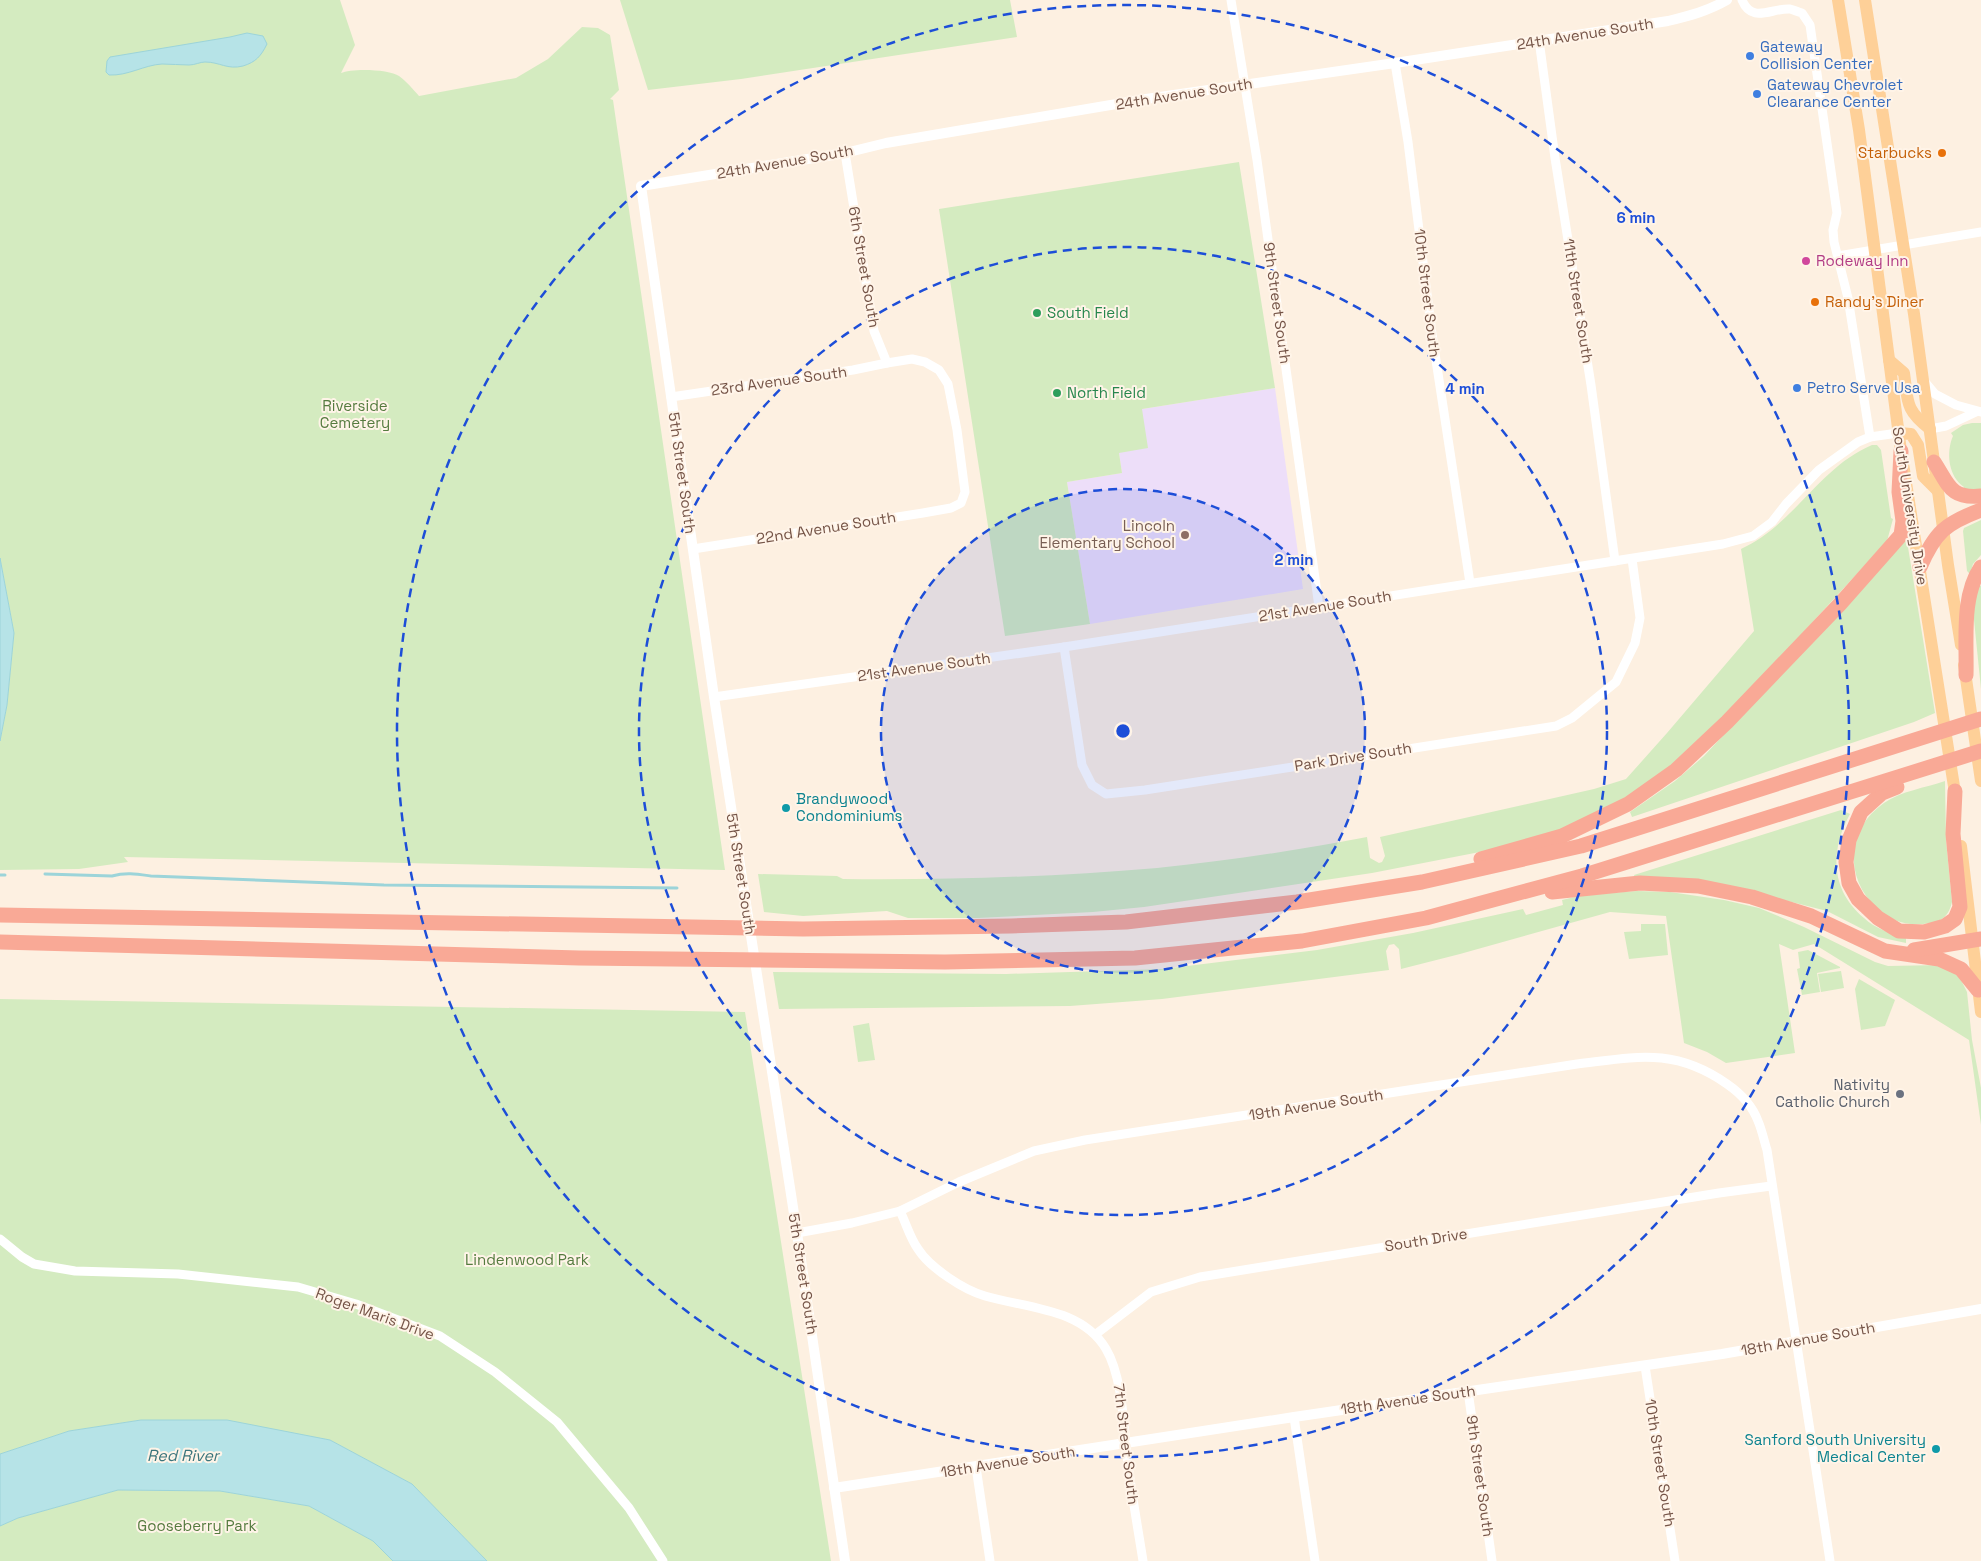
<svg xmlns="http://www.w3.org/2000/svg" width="1981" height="1561" viewBox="0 0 1981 1561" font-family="'Space Grotesk',sans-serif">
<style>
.education{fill:#eddef9}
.green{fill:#d4ebc0}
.water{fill:#b6e3e7;stroke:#9cd4d9}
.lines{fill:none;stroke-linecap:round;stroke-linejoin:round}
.stream{stroke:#9cd4d9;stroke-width:3}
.minor{stroke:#fff;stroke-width:9}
.tertiary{stroke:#fff;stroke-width:10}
.primary{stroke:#fed098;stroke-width:12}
.motorway{stroke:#f9a996;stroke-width:15}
.ring{fill:none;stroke:#1d4ed8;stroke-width:2.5;stroke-dasharray:9 6}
.shop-dot{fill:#3f7fe0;stroke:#fff4e8;stroke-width:2}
.food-dot{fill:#e8710a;stroke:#fff4e8;stroke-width:2}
.hotel-dot{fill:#d1479c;stroke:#fff4e8;stroke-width:2}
.leisure-dot{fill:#2e9e5b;stroke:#fff4e8;stroke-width:2}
.education-dot{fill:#8d6e63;stroke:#fff4e8;stroke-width:2}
.culture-dot{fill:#0f9aa8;stroke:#fff4e8;stroke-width:2}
.worship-dot{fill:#6b7280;stroke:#fff4e8;stroke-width:2}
.labels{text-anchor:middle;stroke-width:4;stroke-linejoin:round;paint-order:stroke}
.street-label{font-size:15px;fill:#755447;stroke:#fff4e8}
.shop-label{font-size:15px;fill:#366cbe;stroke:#fff4e8;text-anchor:start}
.food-label{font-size:15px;fill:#c56008;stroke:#fff4e8;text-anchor:end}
.hotel-label{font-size:15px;fill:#b23c85;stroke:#fff4e8;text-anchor:start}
.leisure-label{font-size:15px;fill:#27864d;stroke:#fff4e8;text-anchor:start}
.park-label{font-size:15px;fill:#557b3f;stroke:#fff4e8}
.education-label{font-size:15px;fill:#785e54;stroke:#fff4e8;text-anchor:end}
.culture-label{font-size:15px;fill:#0d838f;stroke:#fff4e8;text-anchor:start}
.worship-label{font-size:15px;fill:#5b616d;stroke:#fff4e8;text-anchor:end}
.water-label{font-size:16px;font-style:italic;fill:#3b757c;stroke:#fff4e8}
.centre{fill:#1d4ed8;stroke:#fff4e8;stroke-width:2.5}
.ring-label{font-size:15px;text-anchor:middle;font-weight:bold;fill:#1d4ed8;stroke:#fff4e8;stroke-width:4;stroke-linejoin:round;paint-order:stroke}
</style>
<rect width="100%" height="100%" fill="#fdf0e1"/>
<polygon class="education" points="1275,388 1303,589 1090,624 1067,482 1122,473 1119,453 1142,409"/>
<g class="green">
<path d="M0,0H340L355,45L341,73C351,68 390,69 399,76C406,81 413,89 419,96L516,78L548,59L582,27L598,28L610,35L619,90L610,99L613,100L725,870L124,857L128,862L79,869L0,870V741L7,705L14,633L0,558Z"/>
<polygon points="620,0 1010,0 1017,37 741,79 648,90"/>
<polygon points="1239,162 1275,388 1142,409 1148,448 1119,453 1122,473 1067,482 1090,624 1005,636 939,209"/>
<path d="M1972,423H1981V490H1963L1964,487C1948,476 1946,452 1953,436L1951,433L1963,425Z"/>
<path d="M1872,445H1877L1881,450L1891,518L1893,519L1887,541L1742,699L1689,752L1627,798L1562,830L1490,850L1372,873L1144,907L1093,912L978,918H908L887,911L803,916L764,912L758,874L837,876L843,879C948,880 1053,877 1157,868C1228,861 1298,850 1367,837L1370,858L1379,863L1382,862L1385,856L1380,837L1594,789L1626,779L1667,733L1754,631L1741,549C1793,526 1819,467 1872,445Z"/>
<polygon points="1981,520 1981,555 1973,564 1970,574 1967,571 1963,531 1964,528"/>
<polygon points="1905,539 1907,541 1935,713 1914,722 1632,817 1630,812 1675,781 1704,756"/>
<polygon points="1978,585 1981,586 1981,689 1973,610"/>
<path d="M1945,781L1946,840L1952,902C1949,915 1943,921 1930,923C1909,927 1892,922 1877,908C1844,878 1846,829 1884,803C1901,791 1925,788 1945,781Z"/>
<path d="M1841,810L1850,814C1830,850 1830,890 1864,918C1875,929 1891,933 1906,937V943L1878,937L1827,911L1749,891L1635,879L1634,875Z"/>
<polygon points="1637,891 1670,892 1724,900 1759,908 1804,927 1875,962 1888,966 1941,965 1958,974 1967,992 1972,1040 1981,1088 1981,1125 1969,1040 1814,944 1793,950 1779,944 1795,1053 1726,1063 1707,1052 1684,1043 1666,916 1610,912 1460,954 1401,969 1399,949 1394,944 1389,945 1386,951 1389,970 1162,999 1070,1006 779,1009 773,972 1006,974 1163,969 1317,950 1413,933 1523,909 1526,915 1563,905 1562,900 1583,895"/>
<polygon points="1641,924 1665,924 1668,955 1629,959 1624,932 1641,931"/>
<polygon points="1808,950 1840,967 1840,968 1817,973 1820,992 1802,995 1797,969 1800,968 1798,952"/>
<polygon points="1841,971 1844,988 1821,992 1818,974"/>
<polygon points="1859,979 1895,1000 1885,1026 1861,1030 1855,989"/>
<polygon points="0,999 745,1012 831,1561 487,1561 412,1484 330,1440 141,1420 69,1431 0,1454"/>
<polygon points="869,1023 875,1060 858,1062 853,1026"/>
<polygon points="118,1490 220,1491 309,1506 373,1541 393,1561 0,1561 0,1526 18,1518"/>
</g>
<g class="water">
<path d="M247,33L263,36L267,44C261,56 256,62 243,66C227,70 220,62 205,62C200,62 195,65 189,65C180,65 171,64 162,64C144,65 128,76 109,75L106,72L107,61L110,57L230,37Z"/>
<polygon points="0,558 14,633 7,705 0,741"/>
<polygon points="141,1420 227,1420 330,1440 412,1484 487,1561 393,1561 373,1541 309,1506 220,1491 118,1490 18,1518 0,1526 0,1454 69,1431"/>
</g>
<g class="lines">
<g class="stream">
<path d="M45,874L112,876C126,872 137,874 151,876L384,885L677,888"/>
<polyline points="0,875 5,875"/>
</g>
<g class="minor">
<polyline points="1231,0 1257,160 1319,607"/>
<path d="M1742,0C1752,24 1771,8 1790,9C1794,10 1798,12 1802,13L1810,25L1837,213L1833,230L1834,242L1848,298L1870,437"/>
<polyline points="1539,40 1555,158 1591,385 1615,561"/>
<polyline points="1395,63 1408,142 1432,334 1470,583"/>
<polyline points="1838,256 1981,232"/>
<polyline points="1924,381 1935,394 1956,405 1981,412"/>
<polyline points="671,397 853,370 887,363"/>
<polyline points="1930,429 1946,426 1976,412"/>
<polyline points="693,549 923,513 951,508 961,503 965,492 957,430 948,384 939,370 925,362 912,359 887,363 874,331 845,153"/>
<polyline points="1064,647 1082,765 1092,785 1106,794 1145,790 1556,726 1572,718 1616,682 1635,643 1640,618 1632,559"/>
<polyline points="714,697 1064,647 1723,544 1753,536 1772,522 1786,504 1819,470 1858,442 1870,437 1898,433"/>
<path d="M900,1211C906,1223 910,1238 918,1249C930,1268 964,1290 985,1296C1026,1308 1082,1308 1106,1349C1123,1377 1124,1431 1128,1464C1132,1496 1138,1529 1143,1561"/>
<path d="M797,1233L852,1223L900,1211L959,1182L1034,1151L1085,1140L1577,1064C1636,1057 1674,1047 1727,1084C1740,1093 1752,1105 1758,1121C1762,1130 1764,1141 1767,1150L1830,1561"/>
<polyline points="0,1239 22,1257 34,1264 75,1271 178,1274 298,1287 356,1304 440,1336 495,1372 557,1422 629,1508 663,1561"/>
<polyline points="1096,1334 1151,1292 1200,1277 1719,1193 1771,1186"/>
<polyline points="1645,1366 1675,1561"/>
<polyline points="1468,1391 1492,1561"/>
<polyline points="1294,1417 1315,1561"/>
<polyline points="976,1467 990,1561"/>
</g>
<g class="tertiary">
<polyline points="834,1488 1294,1417 1722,1354 1981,1309"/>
<path d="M845,1561L797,1233L714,697L641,186L845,153L886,143L1146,99L1395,63L1668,21C1689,16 1708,11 1727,0"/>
</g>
<g class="primary">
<polyline points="1838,0 1859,130 1901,451 1956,799"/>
<polyline points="1865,0 1914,314 1948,565 1961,645"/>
<path d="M1889,360L1904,373C1908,402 1905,410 1930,429"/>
<polyline points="1898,433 1911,434 1918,445 1923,476 1938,491"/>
<polyline points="1964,665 1981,781"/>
<polyline points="1961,846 1981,1012"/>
</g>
<g class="motorway">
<path d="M1934,462C1949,485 1950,499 1981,496"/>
<path d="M1920,567C1935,532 1946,523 1981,510"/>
<path d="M1966,675C1967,640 1961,597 1981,567"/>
<polyline points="1897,787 1882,793 1861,812 1849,840 1846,862 1849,883 1858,899 1878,918 1899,931 1924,932 1945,926 1955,919 1960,907 1953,834 1955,791"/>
<polyline points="1481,859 1562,836 1628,804 1676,770 1727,722 1840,604 1901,535 1903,521 1899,492 1901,451"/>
<polyline points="1552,892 1640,883 1698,886 1752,897 1811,916 1885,951 1939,959 1961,969 1978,990"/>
<polyline points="0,915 803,929 1011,926 1126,922 1297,902 1422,882 1581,846 1981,719"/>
<polyline points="0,942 579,958 945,962 1135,958 1302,941 1426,918 1582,876 1981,751"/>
<polyline points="1914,950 1981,939"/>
</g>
</g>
<circle cx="1123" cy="731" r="242" fill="#1d4ed8" fill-opacity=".12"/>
<g class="ring">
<circle cx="1123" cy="731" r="242"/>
<circle cx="1123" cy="731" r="484"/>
<circle cx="1123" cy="731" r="726"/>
</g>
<g class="shop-dot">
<circle cx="1750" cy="56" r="5"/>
<circle cx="1757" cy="94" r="5"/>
<circle cx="1797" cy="388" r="5"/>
</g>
<g class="food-dot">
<circle cx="1942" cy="153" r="5"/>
<circle cx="1815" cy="302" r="5"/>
</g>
<circle class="hotel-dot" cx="1806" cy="261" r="5"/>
<g class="leisure-dot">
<circle cx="1037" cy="313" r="5"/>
<circle cx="1057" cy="393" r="5"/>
</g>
<circle class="education-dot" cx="1185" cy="535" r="5"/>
<g class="culture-dot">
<circle cx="786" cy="808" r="5"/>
<circle cx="1936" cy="1449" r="5"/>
</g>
<circle class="worship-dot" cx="1900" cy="1094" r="5"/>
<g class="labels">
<g class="street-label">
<text transform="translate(1585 34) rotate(-9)" y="5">24th Avenue South</text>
<text transform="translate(1184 94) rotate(-9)" y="5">24th Avenue South</text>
<text transform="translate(785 162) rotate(-10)" y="5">24th Avenue South</text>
<text transform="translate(864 267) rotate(80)" y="5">6th Street South</text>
<text transform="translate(1427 293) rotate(83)" y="5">10th Street South</text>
<text transform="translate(1578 301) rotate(81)" y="5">11th Street South</text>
<text transform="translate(1277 303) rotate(82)" y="5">9th Street South</text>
<text transform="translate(779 381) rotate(-8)" y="5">23rd Avenue South</text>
<text transform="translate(682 473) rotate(82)" y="5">5th Street South</text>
<text transform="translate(1910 506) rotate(81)" y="5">South University Drive</text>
<text transform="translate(826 528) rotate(-9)" y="5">22nd Avenue South</text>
<text transform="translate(1325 606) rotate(-9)" y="5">21st Avenue South</text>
<text transform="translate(924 667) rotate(-8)" y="5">21st Avenue South</text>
<text transform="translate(1353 757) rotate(-9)" y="5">Park Drive South</text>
<text transform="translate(741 874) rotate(81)" y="5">5th Street South</text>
<text transform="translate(1316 1105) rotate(-9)" y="5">19th Avenue South</text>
<text transform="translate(1426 1240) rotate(-9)" y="5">South Drive</text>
<text transform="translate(803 1274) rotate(81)" y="5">5th Street South</text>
<text transform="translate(375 1314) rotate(20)" y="5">Roger Maris Drive</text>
<text transform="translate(1808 1339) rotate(-10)" y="5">18th Avenue South</text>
<text transform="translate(1408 1400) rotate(-8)" y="5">18th Avenue South</text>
<text transform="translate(1126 1444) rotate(83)" y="5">7th Street South</text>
<text transform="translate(1008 1462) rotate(-9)" y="5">18th Avenue South</text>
<text transform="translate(1660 1463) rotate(81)" y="5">10th Street South</text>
<text transform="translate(1480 1476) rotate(82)" y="5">9th Street South</text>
</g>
<g class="shop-label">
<text x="1760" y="52">Gateway<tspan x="1760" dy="17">Collision Center</tspan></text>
<text x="1767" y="90">Gateway Chevrolet<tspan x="1767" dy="17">Clearance Center</tspan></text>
<text x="1807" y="393">Petro Serve Usa</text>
</g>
<g class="food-label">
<text x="1932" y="158">Starbucks</text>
<text x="1825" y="307" text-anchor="start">Randy's Diner</text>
</g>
<g class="hotel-label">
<text x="1816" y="266">Rodeway Inn</text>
</g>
<g class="leisure-label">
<text x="1047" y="318">South Field</text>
<text x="1067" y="398">North Field</text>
</g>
<g class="park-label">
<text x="355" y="411">Riverside<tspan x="355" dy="17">Cemetery</tspan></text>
<text x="527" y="1265">Lindenwood Park</text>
<text x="197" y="1531">Gooseberry Park</text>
</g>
<g class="education-label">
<text x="1175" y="531">Lincoln<tspan x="1175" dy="17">Elementary School</tspan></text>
</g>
<g class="culture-label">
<text x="796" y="804">Brandywood<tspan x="796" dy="17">Condominiums</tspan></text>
<text x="1926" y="1445" text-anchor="end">Sanford South University<tspan x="1926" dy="17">Medical Center</tspan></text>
</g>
<g class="worship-label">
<text x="1890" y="1090">Nativity<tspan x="1890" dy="17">Catholic Church</tspan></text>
</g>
<g class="water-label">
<text x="183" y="1461">Red River</text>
</g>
</g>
<circle cx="1123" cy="731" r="8" class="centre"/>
<g class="ring-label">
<text x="1636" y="223">6 min</text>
<text x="1465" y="394">4 min</text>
<text x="1294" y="565">2 min</text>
</g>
</svg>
